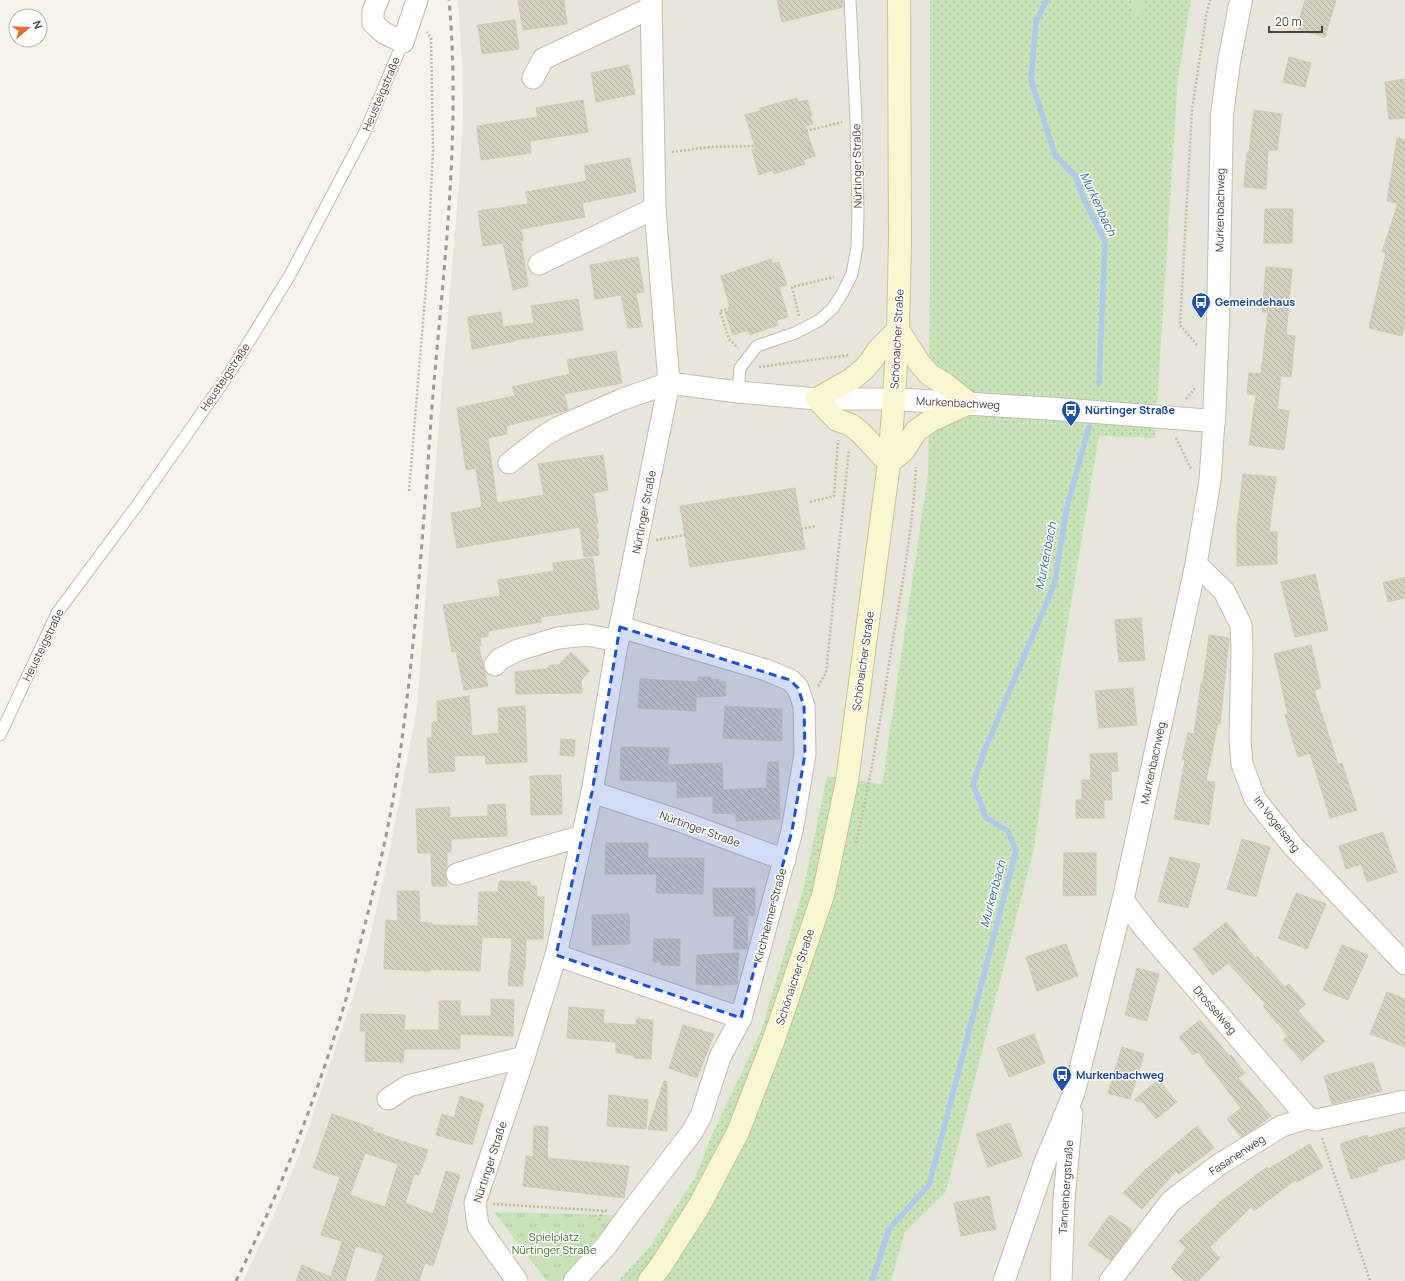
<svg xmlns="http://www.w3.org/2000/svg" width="1405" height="1281" viewBox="0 0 1405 1281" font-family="Manrope,sans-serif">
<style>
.residential{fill:#e7e6da}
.grass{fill:url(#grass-dots)}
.park{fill:url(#park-tufts)}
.garden{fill:#c9e3b9}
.parking{fill:#e6e5e2}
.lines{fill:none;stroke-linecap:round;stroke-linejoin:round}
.stream{stroke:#afc7e9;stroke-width:5.5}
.building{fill:url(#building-back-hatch);stroke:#cfc9b6;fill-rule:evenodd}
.service-casing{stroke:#bfbcaf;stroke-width:13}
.minor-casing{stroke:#bfbcaf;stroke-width:23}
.tertiary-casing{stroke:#bfbcaf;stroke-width:24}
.secondary-casing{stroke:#c6c299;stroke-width:24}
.path{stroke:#bfbaa2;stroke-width:2.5;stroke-dasharray:2 2;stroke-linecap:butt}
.service{stroke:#fff;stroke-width:11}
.minor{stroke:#fff;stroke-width:21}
.tertiary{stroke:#fff;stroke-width:22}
.secondary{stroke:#f9f7d0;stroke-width:22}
.rail{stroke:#999;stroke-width:3;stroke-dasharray:5 5;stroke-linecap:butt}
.marked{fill:#1d4ed8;fill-opacity:0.2;stroke:#1d4ed8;stroke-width:3;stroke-dasharray:8 5;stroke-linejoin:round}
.labels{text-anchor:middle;stroke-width:3;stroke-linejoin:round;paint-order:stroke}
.street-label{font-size:11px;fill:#48453a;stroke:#fff}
.transit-label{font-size:11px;font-weight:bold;fill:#164399;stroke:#fff;text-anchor:start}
.park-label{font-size:11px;fill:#407433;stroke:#fff}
.water-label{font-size:12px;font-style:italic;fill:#3e69a9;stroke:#fff}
</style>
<defs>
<pattern id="grass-dots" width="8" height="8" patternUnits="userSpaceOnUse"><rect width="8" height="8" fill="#c9e3b9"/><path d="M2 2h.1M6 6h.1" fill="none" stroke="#aec4a0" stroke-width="1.8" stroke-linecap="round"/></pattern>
<pattern id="park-tufts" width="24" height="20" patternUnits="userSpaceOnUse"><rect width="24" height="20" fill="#c9e3b9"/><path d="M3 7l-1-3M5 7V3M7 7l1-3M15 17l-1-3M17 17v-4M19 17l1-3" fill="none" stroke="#aec4a0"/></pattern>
<pattern id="building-back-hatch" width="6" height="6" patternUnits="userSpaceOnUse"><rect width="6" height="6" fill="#d4d1c2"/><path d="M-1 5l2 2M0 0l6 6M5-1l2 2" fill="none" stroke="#aeab9f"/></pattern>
</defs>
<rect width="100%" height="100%" fill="#f4f3ec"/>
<g class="residential">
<polygon points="458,0 930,0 931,328 928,473 882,784 827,776 803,890 761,1031 711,1137 694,1179 651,1245 618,1281 243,1281 271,1222 301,1150 353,997 367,950 388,859 417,708 442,384 459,185 463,115 462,63"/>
<polygon points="1191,0 1405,0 1405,1281 891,1281 905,1232 946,1192 1034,849 1053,713 1099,436 1155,438 1178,79"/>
</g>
<polygon class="grass" points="930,0 1191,0 1178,79 1155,438 1099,436 1053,713 1034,849 946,1192 905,1232 891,1281 618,1281 651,1245 694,1179 711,1137 761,1031 803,890 827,776 882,784 928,473 930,292"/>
<polygon class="park" points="494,1212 617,1215 560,1281 547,1281"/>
<polygon class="garden" points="1131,0 1144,0 1144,14 1131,15"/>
<polygon class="parking" points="1223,0 1242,0 1219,251 1198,244 1204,114"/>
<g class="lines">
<g class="stream">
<polyline points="1047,0 1036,21 1031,80 1055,155 1076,177 1084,199 1105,242 1099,383"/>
<polyline points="872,1281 889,1229 929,1185 1016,851 1008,831 986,818 973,784 984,752 1054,585 1067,507 1089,427"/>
</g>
</g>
<g class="building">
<polygon points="518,0 564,0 567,24 523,30"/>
<polygon points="777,0 843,0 843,7 782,22"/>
<polygon points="1305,0 1336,0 1325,37 1297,29"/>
<polygon points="515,20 519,49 482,54 478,25"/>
<polygon points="1289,57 1311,63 1305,87 1283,82"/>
<polygon points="629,65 635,94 596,102 591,73"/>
<polygon points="1405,79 1405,118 1389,119 1385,82"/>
<polygon points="797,98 798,102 807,100 812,115 810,116 813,124 805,126 815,156 803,160 805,164 774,174 773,170 759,175 752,150 756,149 745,115 760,111 760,108"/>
<polygon points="583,100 588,132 530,141 531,153 481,160 477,126 538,117 536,108"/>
<polygon points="1254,110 1282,114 1277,150 1268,150 1266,189 1244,187 1247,152 1249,153"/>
<polygon points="1397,138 1405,139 1405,326 1402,336 1369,328 1386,253 1382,252 1398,203 1387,201"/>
<polygon points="630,158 636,192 582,203 585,217 521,229 523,241 521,241 528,286 513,290 503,243 483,246 478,211 528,204 526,192 587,181 584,166"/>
<polygon points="1265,209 1293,209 1292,243 1264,243"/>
<polygon points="638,257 644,292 636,293 642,327 628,328 621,295 595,299 590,265"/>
<polygon points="771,259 772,264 779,262 787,285 779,287 788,317 777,320 778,325 750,335 748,330 733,335 725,312 731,310 721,276"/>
<polygon points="1266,267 1292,269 1286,335 1295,336 1291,377 1281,376 1277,409 1289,411 1284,450 1249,445 1256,395 1247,394 1249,373 1261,374 1268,312 1262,312"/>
<polygon points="578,299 583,330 514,340 515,341 472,349 468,317 501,312 503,327 534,323 531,306"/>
<polygon points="616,351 622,383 564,394 568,410 506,426 507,434 488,438 497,503 544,495 538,464 603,455 608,490 593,493 598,523 596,523 599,538 597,539 599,555 584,557 580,527 457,548 451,513 482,507 476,468 466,470 457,408 515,396 512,387 570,374 567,360"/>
<polygon points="1243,474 1276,477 1269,532 1277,532 1277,564 1237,566 1237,526"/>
<polygon points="795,488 805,549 690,567 680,506"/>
<polygon points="593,558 599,609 541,617 541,622 488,631 488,636 480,638 481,646 479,647 488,686 464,690 456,651 452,652 443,605 500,596 498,580 554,571 553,563"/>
<polygon points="1315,574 1328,630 1295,637 1281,582"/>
<polygon points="1405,577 1405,598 1388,602 1383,583"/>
<polygon points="1141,618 1145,660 1119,662 1115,620"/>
<polygon points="1209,635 1229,638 1220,724 1218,723 1206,781 1215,782 1209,825 1174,819 1185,760 1182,760 1188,733 1194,734 1201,683 1203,683"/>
<polygon points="1311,645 1321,688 1314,690 1338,764 1342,763 1357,810 1330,818 1310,753 1298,757 1285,715 1288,714 1274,654"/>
<polygon points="571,652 590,671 581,680 582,693 516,694 515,672 546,669 550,665 559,665"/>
<polygon points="698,677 711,677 711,680 719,679 719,682 725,682 726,696 696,697 696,711 638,708 640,679 698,682"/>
<polygon points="1133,688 1137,725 1099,728 1095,691"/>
<polygon points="469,696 472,736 499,733 498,708 525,706 527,762 486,764 485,755 454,756 455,771 429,773 427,738 432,738 432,722 438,722 437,701"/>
<polygon points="725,706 782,709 782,741 723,738"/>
<polygon points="561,739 575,740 574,756 560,755"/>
<polygon points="621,747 669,748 668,765 722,763 723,790 766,788 768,762 778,762 780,819 736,821 736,814 713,813 713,796 677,798 677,782 620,780"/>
<polygon points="1117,753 1118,771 1111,772 1112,800 1104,800 1104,818 1076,818 1076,800 1082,800 1082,780 1091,780 1090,754"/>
<polygon points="561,775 562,814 531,815 530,776"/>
<polygon points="505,804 507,836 451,839 451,852 447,852 447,869 445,872 447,886 432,886 431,853 418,853 416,809 449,807 450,818 488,816 488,805"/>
<polygon points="1383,832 1397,872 1367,882 1361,864 1346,869 1339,846"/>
<polygon points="1242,839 1270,847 1256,897 1227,889"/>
<polygon points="606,843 648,843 648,858 704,858 703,894 656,893 657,874 605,874"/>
<polygon points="1064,853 1096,853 1096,895 1063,896"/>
<polygon points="1170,857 1200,864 1188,908 1158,901"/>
<polygon points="499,881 530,882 530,886 537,886 537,897 544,897 543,939 526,939 525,970 510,969 512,938 482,937 480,971 430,969 430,971 384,969 386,920 398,921 397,891 419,891 420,922 432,923 432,925 478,926 479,892 498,892"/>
<polygon points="713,888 755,888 755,915 748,916 747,949 734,949 734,916 714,916"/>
<polygon points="1296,893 1326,904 1307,949 1278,938"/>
<polygon points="629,914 630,944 592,945 592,915"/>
<polygon points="1226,922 1255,958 1257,956 1285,987 1289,984 1306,1004 1298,1011 1325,1041 1302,1061 1283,1040 1288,1036 1263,1006 1266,1004 1228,963 1213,975 1193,949"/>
<polygon points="654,939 680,939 680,966 661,965 661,962 653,962"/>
<polygon points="1066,944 1078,976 1037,991 1026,957"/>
<polygon points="1342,945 1368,955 1348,1000 1323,990"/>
<polygon points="739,953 737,984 721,985 696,984 697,955"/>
<polygon points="1137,968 1159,974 1147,1021 1125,1015"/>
<polygon points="509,969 523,970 523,986 508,986"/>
<polygon points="1387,992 1405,999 1405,1047 1370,1034"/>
<polygon points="491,999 514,1000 513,1036 460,1034 460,1049 404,1049 403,1062 365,1061 366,1031 360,1031 361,1014 405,1015 404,1030 439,1030 439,1001 460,1001 460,1016 491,1016"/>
<polygon points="569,1007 604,1010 603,1023 636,1025 637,1019 653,1020 651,1059 634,1058 634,1055 616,1053 616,1042 567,1038"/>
<polygon points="1200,1020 1229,1056 1231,1055 1245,1073 1238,1078 1271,1116 1253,1130 1241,1137 1227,1119 1241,1108 1198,1052 1193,1055 1179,1037"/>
<polygon points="683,1025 714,1034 697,1078 669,1068"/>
<polygon points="1034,1034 1045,1063 1009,1077 997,1048"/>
<polygon points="1122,1047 1144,1054 1130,1099 1108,1093"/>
<polygon points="1373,1062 1382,1091 1332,1104 1324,1076"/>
<polygon points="1158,1080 1177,1102 1156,1119 1144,1103 1134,1100"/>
<polygon points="664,1081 667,1082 667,1131 648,1129"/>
<polygon points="609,1095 648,1100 646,1129 607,1126"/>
<polygon points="460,1096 484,1104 472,1145 436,1135 442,1114 454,1118"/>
<path d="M332,1114L373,1128L372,1131L428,1150L419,1175L414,1174L405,1203L433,1214L446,1171L460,1175L447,1219L448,1220L433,1266L425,1263L419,1281H375L384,1255L356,1246L345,1281H296L302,1265L331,1277L342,1241L321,1235L340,1177L313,1168ZM365,1153L398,1164L385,1207L350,1195Z"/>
<polygon points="1010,1123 1022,1156 988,1167 976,1134"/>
<polygon points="534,1126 548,1127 547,1158 629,1166 624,1198 523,1186 526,1156 533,1157"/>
<polygon points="1197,1126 1214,1148 1179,1174 1176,1171 1142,1209 1123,1193 1145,1170"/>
<polygon points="1405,1127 1405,1159 1377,1167 1378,1171 1351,1179 1340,1144 1367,1135 1368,1138"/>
<polygon points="1310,1144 1323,1167 1297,1182 1295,1180 1254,1211 1251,1207 1210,1247 1220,1258 1198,1281 1184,1281 1171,1268 1186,1248 1179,1241 1220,1202 1267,1167 1268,1169"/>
<polygon points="989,1196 996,1229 961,1236 954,1203"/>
<polygon points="1110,1215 1131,1229 1131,1233 1111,1260 1088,1245"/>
</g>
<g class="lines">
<defs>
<g id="service">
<polyline points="738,392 740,368 757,346 795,333 820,320 833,308 843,292 852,274 857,247 858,215 856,119 850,0"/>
<polyline points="0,735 57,613 138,504 229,374 290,275 364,134 403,42"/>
</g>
<g id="minor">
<polyline points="378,0 373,11 373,23 384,33 403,42 417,0"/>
<polyline points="533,78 543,59 651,8"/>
<polyline points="539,264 655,208"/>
<polyline points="509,463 544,436 559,427 623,399 669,383 738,392 817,399 894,399"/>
<polyline points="1196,564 1224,591 1241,625 1242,649 1240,739 1242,764 1255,799 1292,845 1405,964"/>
<polyline points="495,665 500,659 518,650 558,638 587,635 618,641"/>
<polyline points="592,792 677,820 785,860"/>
<polyline points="457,874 523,853 582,836"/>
<polyline points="1123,900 1145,929 1308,1118"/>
<polyline points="556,955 741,1018"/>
<polyline points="388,1099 408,1086 524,1057"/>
<polyline points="517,1281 478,1226 475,1203 524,1057 556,955 592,792 620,627 669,383 655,208 651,0"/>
<polyline points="574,1281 606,1246 630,1213 692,1132 701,1116 720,1057 741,1018 792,831 805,754 804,706 798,688 790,680 766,670 620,627"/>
<polyline points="1004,1281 1045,1162 1074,1093 1123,900 1196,564 1210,481 1214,421"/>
<polyline points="1061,1281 1064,1199 1072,1114"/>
<polyline points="1110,1281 1171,1201 1220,1164 1282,1126 1308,1118 1316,1120 1405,1101"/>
</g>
<polyline id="tertiary" points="894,399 1056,409 1214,421 1218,322 1222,115 1229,62 1241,0"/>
<g id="secondary">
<polyline points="889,463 904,450 916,431 930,421 969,403 945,384 930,375 920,364 898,330"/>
<polyline points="889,463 860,432 851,425 837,420 817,399 852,379 864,369 871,361 878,350 898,330"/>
<polyline points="649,1281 660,1267 699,1206 738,1132 774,1039 823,895 847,781 889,463 894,399 898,330 900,241 899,0"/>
</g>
</defs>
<use href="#service" class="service-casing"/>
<use href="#minor" class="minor-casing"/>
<use href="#tertiary" class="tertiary-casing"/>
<use href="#secondary" class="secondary-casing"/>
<g class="path">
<polyline points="802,132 842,122"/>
<polyline points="672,152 710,147 755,146"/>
<polyline points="730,308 720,311 729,339 738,348"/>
<polyline points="799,316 792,287 834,277"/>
<polyline points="1197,345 1180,325 1192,110 1206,16 1210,0"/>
<polyline points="759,367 849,355"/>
<polyline points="1186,399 1196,387"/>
<polyline points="1176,438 1191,469"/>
<polyline points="409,491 427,274 433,150 431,38 427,32"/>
<polyline points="810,502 834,496 838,440"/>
<polyline points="801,529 816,526"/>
<polyline points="656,540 685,535"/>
<polyline points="818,686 826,673 849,449"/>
<path d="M856,843C871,777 882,711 892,645C902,586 913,526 916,467"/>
<polyline points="1322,1138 1370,1281"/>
<polyline points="493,1204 608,1211"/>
<polyline points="599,1220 603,1211"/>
</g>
<use href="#service" class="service"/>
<use href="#minor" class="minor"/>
<use href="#tertiary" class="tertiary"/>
<use href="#secondary" class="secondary"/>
<path class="rail" d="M236,1281C281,1190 317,1096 346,999C351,982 354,965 359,948C372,897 385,846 394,794C415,662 423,528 433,394C444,264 461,131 449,0"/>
</g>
<path class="marked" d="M620,627L790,680L798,688L804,706L805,754L792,831L741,1018L556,955L592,792Z"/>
<defs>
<symbol id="bus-pin" viewBox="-11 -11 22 30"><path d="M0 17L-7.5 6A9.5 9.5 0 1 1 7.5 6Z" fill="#1a4fb4" stroke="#fff"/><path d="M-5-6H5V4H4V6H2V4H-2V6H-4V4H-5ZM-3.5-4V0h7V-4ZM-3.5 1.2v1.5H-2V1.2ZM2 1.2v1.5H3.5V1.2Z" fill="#fff"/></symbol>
</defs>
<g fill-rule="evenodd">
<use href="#bus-pin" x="1190" y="291" width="22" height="30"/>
<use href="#bus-pin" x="1060" y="399" width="22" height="30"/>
<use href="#bus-pin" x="1051" y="1064" width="22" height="30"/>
</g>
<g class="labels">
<g class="street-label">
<text transform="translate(381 94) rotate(-67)" y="4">Heusteigstraße</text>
<text transform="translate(857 166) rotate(-91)" y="4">Nürtinger Straße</text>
<text transform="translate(1220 210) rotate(-89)" y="4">Murkenbachweg</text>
<text transform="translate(897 339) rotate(-87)" y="4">Schönaicher Straße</text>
<text transform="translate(225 377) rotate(-56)" y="4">Heusteigstraße</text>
<text transform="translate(958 403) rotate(3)" y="4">Murkenbachweg</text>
<text transform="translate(644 512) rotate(-79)" y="4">Nürtinger Straße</text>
<text transform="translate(43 645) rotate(-64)" y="4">Heusteigstraße</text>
<text transform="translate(863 661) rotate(-82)" y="4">Schönaicher Straße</text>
<text transform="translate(1153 763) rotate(-78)" y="4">Murkenbachweg</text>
<text transform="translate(1277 824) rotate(52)" y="4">Im Vogelsang</text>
<text transform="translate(700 829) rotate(20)" y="4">Nürtinger Straße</text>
<text transform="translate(770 915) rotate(-75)" y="4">Kirchheimer Straße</text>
<text transform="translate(795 977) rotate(-72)" y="4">Schönaicher Straße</text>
<text transform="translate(1215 1010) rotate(49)" y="4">Drosselweg</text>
<text transform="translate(1237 1155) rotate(-33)" y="4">Fasanenweg</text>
<text transform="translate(490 1162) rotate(-72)" y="4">Nürtinger Straße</text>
<text transform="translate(1066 1187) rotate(-86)" y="4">Tannenbergstraße</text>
</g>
<g class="transit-label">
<text x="1215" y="306">Gemeindehaus</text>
<text x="1085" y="414">Nürtinger Straße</text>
<text x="1076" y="1079">Murkenbachweg</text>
</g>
<g class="park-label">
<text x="554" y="1241">Spielplatz<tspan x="554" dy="13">Nürtinger Straße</tspan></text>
</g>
<g class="water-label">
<text transform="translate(1098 204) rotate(65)" y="4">Murkenbach</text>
<text transform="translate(1046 556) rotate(-79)" y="4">Murkenbach</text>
<text transform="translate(993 894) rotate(-75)" y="4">Murkenbach</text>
</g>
</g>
<g transform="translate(28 28) rotate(71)"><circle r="19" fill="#ffffff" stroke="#b6b5b0"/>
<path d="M0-3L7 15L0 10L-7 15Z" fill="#e36d34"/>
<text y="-6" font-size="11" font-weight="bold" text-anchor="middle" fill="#48453a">N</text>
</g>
<path d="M1269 26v6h53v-6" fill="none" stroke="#48453a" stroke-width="2"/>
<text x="1275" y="26" font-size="12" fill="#48453a" stroke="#ffffff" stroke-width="3" paint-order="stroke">20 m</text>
</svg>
